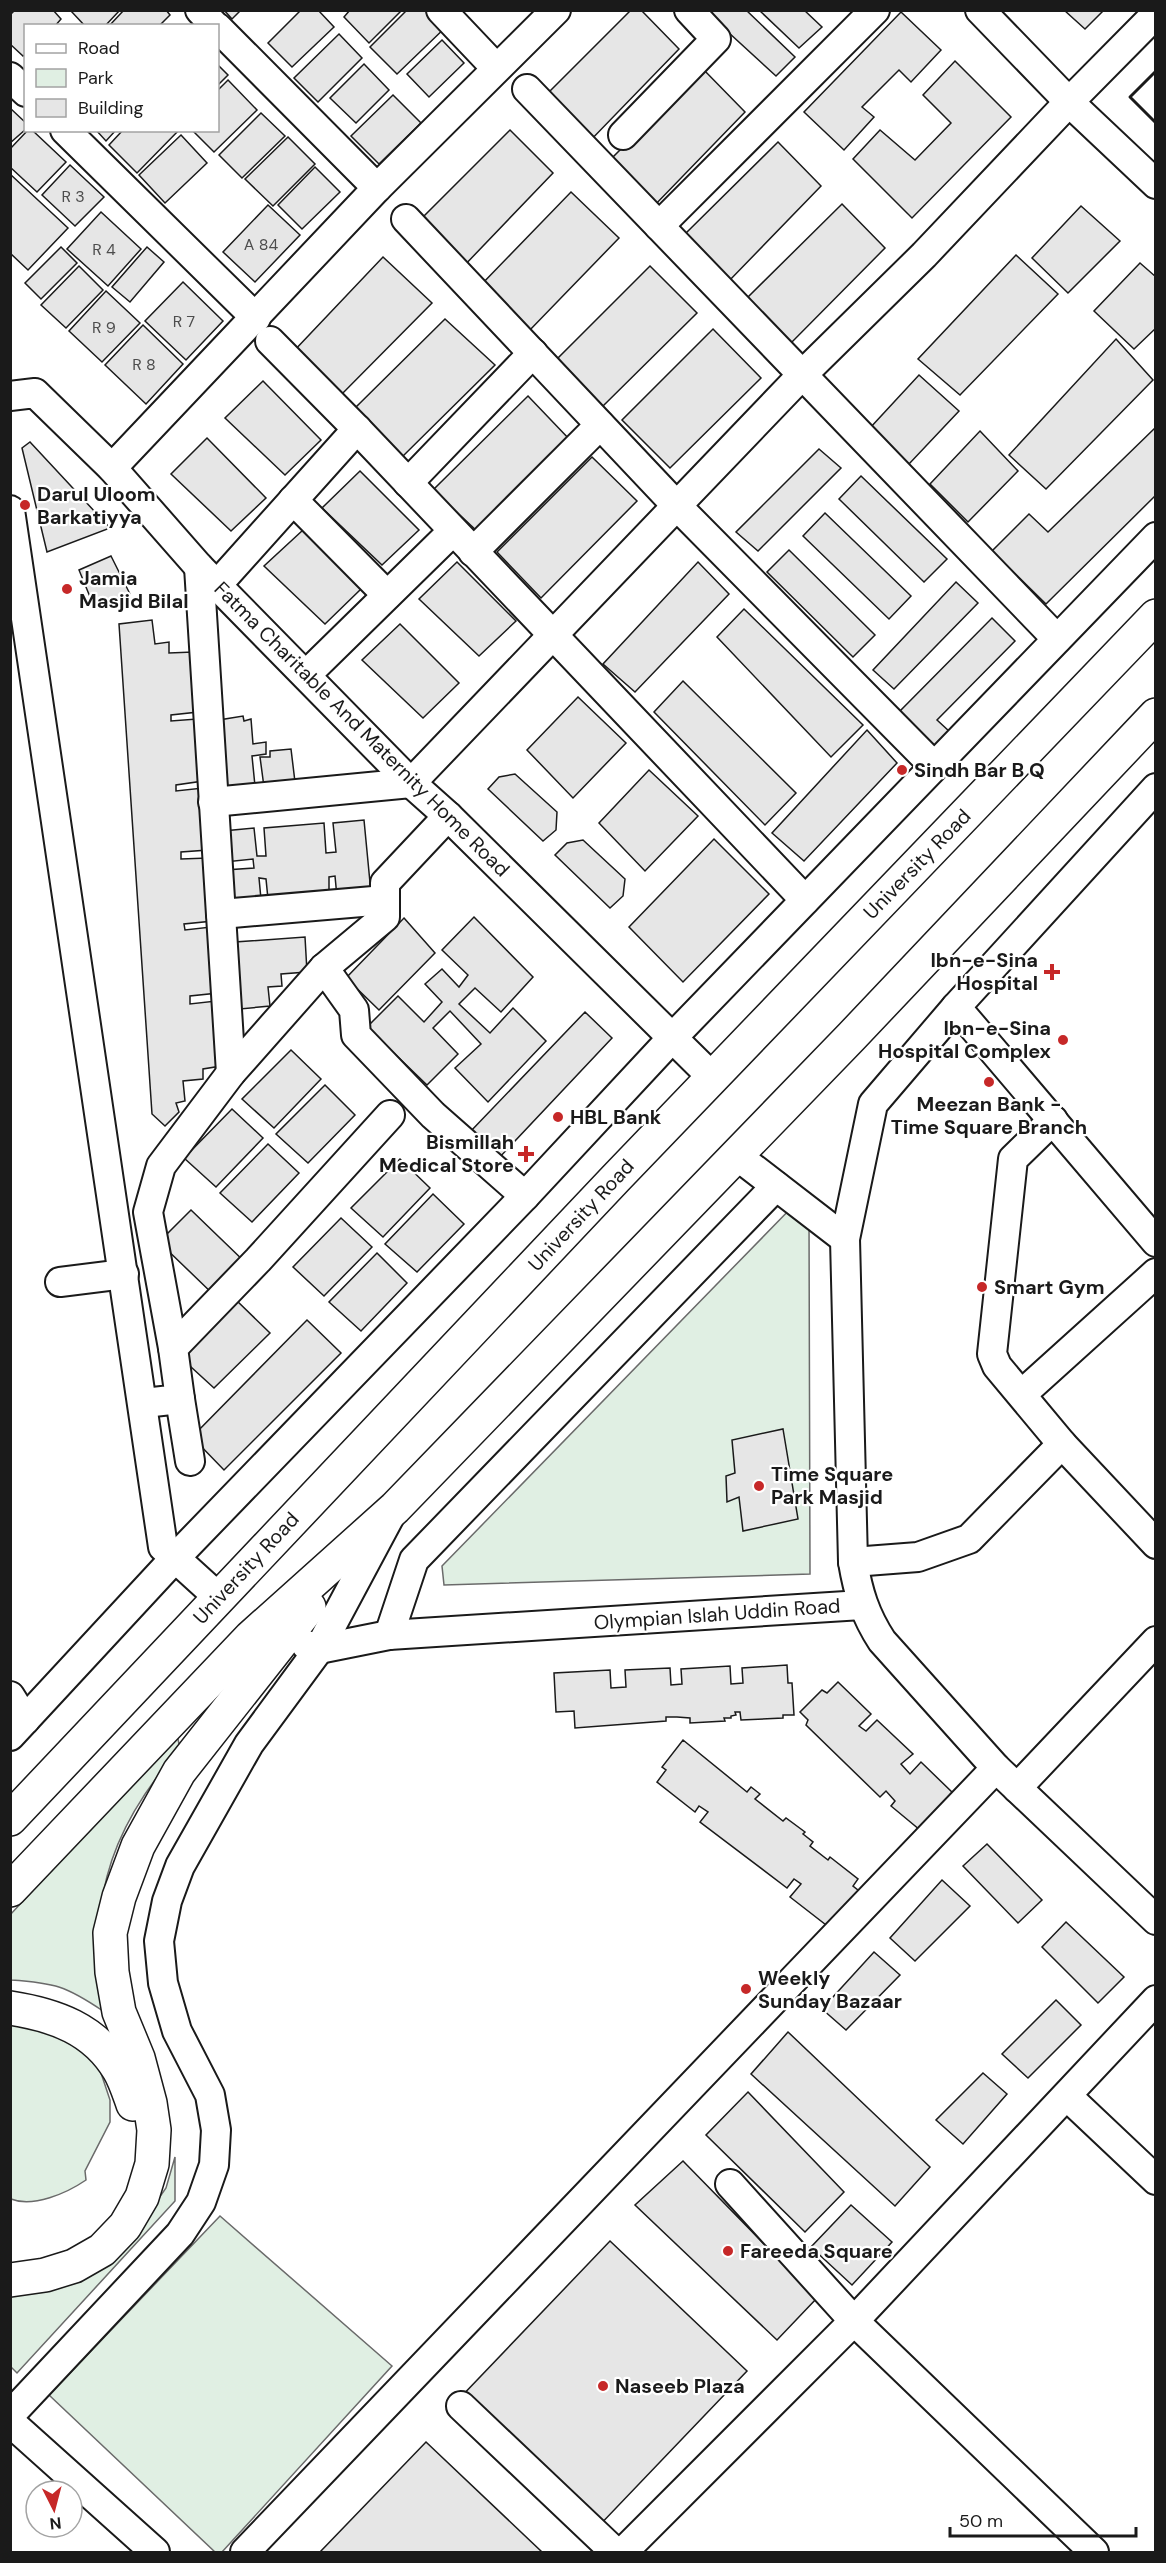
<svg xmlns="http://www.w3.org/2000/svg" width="1166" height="2563" viewBox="0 0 1166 2563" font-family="'DM Sans',sans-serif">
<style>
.green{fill:#e0efe3;stroke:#6a6a6a;stroke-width:1.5}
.building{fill:#e6e6e6;stroke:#1a1a1a;stroke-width:1.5}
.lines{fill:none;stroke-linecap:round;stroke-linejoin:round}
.minor-casing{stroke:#1a1a1a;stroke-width:32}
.major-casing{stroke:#1a1a1a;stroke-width:36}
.minor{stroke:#fff;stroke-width:28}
.major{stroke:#fff;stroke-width:33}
.wall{stroke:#1a1a1a;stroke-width:3}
.poi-dot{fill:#c62828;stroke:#fff;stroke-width:2}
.labels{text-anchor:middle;stroke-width:4.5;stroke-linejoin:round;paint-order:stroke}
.number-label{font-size:16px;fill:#4d4d4d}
.poi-label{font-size:20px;font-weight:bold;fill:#1a1a1a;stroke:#fff;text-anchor:start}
.street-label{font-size:20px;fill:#1a1a1a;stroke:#fff}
</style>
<rect width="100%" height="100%" fill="#fff"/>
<g class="green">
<polygon points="796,1203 809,1216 810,1574 444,1585 442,1566"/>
<path d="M177,1734L180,1749C140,1794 107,1848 101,1910C98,1943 102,1978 103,2011C66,1986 55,1983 11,1980L10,1915Z"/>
<path d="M10,2022L70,2037L100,2070L110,2100V2122L85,2171L86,2180C67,2193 33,2208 11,2199Z"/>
<polygon points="175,2157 175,2201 17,2373 11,2367 11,2291 42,2291 75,2283 100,2268 128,2243 166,2188"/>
<polygon points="220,2216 392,2366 222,2552 215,2552 49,2395"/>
</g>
<g class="building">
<polygon points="15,10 53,10 61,19 55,26 26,26 26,54 23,56 10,44 10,15"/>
<polygon points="120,10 105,26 85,26 71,11"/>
<polygon points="124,10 166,10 170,15 159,26 109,26"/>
<polygon points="224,10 241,10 232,19"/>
<polygon points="301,10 318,10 334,27 292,67 268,43"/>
<polygon points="350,10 402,10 369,43 344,17"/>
<polygon points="407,10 438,10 450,23 397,74 370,47"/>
<polygon points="631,10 641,10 679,49 586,145 541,100"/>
<polygon points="704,10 746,10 795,57 776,76"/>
<polygon points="759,10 804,10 822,27 799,48"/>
<polygon points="1064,10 1104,10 1085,29"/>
<polygon points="901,12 941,50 911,82 899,70 862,107 874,117 844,150 804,112"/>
<polygon points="339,34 362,58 318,102 294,78"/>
<polygon points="442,40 464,63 429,97 407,74"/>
<polygon points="955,61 1011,117 912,218 853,159 880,130 915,160 951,123 923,95"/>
<polygon points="364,64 389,90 356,123 330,98"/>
<polygon points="218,65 228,75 218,85"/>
<polygon points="702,68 745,112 652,208 607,163"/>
<polygon points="228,80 257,110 214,152 192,130 218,130 218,90"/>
<polygon points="393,95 421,123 379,164 351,136"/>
<polygon points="10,108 26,123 26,129 10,143"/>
<polygon points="261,113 285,136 242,178 219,155"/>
<polygon points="28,130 32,130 66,162 37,192 10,167 10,149"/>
<polygon points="96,130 116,130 106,141"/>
<polygon points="123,130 179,130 137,173 109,145"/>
<polygon points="510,130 553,173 461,269 416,224"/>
<polygon points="181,135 207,163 165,203 139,175"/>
<polygon points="288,137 315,164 273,206 245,179"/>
<polygon points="778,142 821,186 728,282 683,236"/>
<polygon points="70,165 104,197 75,226 42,195"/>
<polygon points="315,167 340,192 302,229 278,205"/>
<polygon points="10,174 68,228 28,270 10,253"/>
<polygon points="571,192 619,238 528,332 480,286"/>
<polygon points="842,204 885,248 791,343 747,298"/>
<polygon points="268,205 300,235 255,282 223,252"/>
<polygon points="1081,206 1120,241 1068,293 1032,258"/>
<polygon points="101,212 141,249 108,286 67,249"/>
<polygon points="61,247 77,263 41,299 25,283"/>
<polygon points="147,247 164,262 130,302 112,287"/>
<polygon points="1016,255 1058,294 960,395 918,359"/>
<polygon points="383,257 432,303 338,398 292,353"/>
<polygon points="1140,263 1156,277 1156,328 1134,349 1094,311"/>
<polygon points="79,266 103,290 66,328 41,305"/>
<polygon points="650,266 697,313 603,406 556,360"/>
<polygon points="183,282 223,321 186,360 145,321"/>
<polygon points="106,291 140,323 102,362 69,331"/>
<polygon points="445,319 495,365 401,458 354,409"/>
<polygon points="143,325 183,364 146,404 105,365"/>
<polygon points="713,329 761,378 670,468 622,420"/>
<polygon points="1116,339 1153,380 1046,489 1009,455"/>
<polygon points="919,375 959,411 909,464 870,428"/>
<polygon points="263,381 321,440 285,475 225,418"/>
<polygon points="528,396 571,441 478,532 433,490"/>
<polygon points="1156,427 1156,495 1046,604 992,551 1029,514 1048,532"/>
<polygon points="980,431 1018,471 968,522 930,484"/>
<polygon points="207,438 266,498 231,531 171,474"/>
<polygon points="30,442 110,528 47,552 22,448"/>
<polygon points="819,449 841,468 758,551 736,532"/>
<polygon points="592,457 637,501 541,598 497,552"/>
<polygon points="360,471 419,530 382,565 322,508"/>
<polygon points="861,476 947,559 924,582 839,499"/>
<polygon points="825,513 911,596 889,619 803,536"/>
<polygon points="303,530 361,589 325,624 264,566"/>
<polygon points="789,550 875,635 853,657 767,572"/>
<polygon points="111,556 130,594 95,609 79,570"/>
<polygon points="457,562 516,621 479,656 419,599"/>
<polygon points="698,562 729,594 635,692 603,664"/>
<polygon points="956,582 978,603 894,689 873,670"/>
<polygon points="744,609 863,725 831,757 717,637"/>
<polygon points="992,618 1015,641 937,720 950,732 935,746 900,711"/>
<polygon points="152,620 155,644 169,642 169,653 193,652 198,712 171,715 171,721 197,719 203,781 176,785 176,791 203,788 208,850 181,852 181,859 208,858 213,921 184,924 185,930 211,927 218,993 190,996 190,1004 216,1001 221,1066 203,1069 203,1079 183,1081 185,1101 176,1103 179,1112 165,1126 152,1114 119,624"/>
<polygon points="400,624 459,683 423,718 362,660"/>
<polygon points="683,681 796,793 765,825 654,712"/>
<polygon points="578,697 626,743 573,798 527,750"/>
<polygon points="243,716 244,721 251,719 253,744 266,742 266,754 252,756 255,786 224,788 219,720"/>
<polygon points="867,730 897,763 804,861 772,833"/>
<polygon points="291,749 295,782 264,787 260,757 270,757 270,751"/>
<polygon points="649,770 698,816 645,871 599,823"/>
<polygon points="515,774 557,812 556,830 543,841 488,789 499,777"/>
<polygon points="364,820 371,893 337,897 335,876 329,877 329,896 268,899 266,879 259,878 261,899 228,901 225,870 254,868 253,859 225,862 223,831 254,828 257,856 266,856 264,828 324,823 326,853 336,852 333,823"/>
<polygon points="714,839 769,894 683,982 629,927"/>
<polygon points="583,840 625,879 623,896 610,908 555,855 567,843"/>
<polygon points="474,917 533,977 501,1012 475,988 459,1004 490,1033 513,1008 546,1041 488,1102 455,1068 481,1044 450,1011 433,1028 458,1054 427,1085 367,1027 398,996 424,1022 442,1002 425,984 442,969 459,987 468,975 442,950"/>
<polygon points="404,918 435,953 379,1010 346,978"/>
<polygon points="305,937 307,972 281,974 282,986 268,987 270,1006 240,1009 235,942"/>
<polygon points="585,1012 612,1038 498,1159 470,1132"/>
<polygon points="291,1050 321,1079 274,1128 242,1099"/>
<polygon points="325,1085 355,1115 308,1163 276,1134"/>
<polygon points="232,1109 263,1138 216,1187 184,1158"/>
<polygon points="268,1144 299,1173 252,1222 220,1193"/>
<polygon points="400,1159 430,1188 383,1237 351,1208"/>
<polygon points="433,1194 464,1224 417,1272 385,1244"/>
<polygon points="191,1210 249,1266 216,1297 159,1242"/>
<polygon points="341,1218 372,1247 324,1296 293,1267"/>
<polygon points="377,1253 407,1283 361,1331 329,1302"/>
<polygon points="235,1299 270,1333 214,1388 179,1356"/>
<polygon points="307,1320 341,1353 224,1470 192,1437"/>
<polygon points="783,1429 798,1519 743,1531 739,1497 727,1502 726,1476 735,1473 732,1440"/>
<polygon points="787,1665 788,1683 792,1683 794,1715 783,1715 783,1718 741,1720 740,1712 735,1712 736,1715 731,1716 731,1718 724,1718 725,1721 690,1723 690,1718 677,1717 666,1717 666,1721 575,1728 574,1711 556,1712 554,1673 610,1670 611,1688 626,1687 625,1670 670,1668 671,1685 682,1684 681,1669 730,1666 731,1684 743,1683 742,1668"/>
<polygon points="838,1682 871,1714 859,1726 866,1731 877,1720 913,1754 901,1764 910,1774 921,1762 955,1795 920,1830 891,1806 895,1801 886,1791 880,1797 806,1725 808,1720 800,1712 822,1690 827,1693"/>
<polygon points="683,1740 747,1792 751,1787 760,1794 755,1799 783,1821 786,1818 805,1832 803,1834 813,1842 810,1846 828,1860 830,1857 858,1879 853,1886 863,1894 830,1928 790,1897 801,1884 794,1879 787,1888 700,1822 708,1812 699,1806 695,1812 657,1782 666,1770 662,1767"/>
<polygon points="987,1844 1042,1900 1018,1923 963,1866"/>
<polygon points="942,1880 970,1906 915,1961 890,1938"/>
<polygon points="1066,1922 1124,1977 1098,2003 1042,1947"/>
<polygon points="874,1952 900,1975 846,2030 822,2009"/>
<polygon points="1056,2000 1081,2025 1028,2078 1002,2054"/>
<polygon points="788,2032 930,2167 895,2206 751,2074"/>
<polygon points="983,2073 1007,2094 963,2144 936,2120"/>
<polygon points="748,2092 844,2192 805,2232 706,2135"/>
<polygon points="683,2161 817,2298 777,2340 635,2205"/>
<polygon points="851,2205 892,2242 852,2285 811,2247"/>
<polygon points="610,2241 747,2371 595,2530 458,2400"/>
<polygon points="426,2442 542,2552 320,2552"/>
</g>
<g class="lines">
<defs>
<g id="minor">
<polyline points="200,10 215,26"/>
<polyline points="441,10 496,68"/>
<polyline points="980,10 1069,102 1156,184"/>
<polyline points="218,28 377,188"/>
<polyline points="10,77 26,92"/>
<polyline points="527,89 1057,639"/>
<polyline points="65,130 256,318"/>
<polyline points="623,135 716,39 689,10"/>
<polyline points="406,219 676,505 934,766"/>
<polyline points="659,226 875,10"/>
<polyline points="270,341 357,429 805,900"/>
<polyline points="10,396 35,393 112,468 199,567 411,783 448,816 712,1077"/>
<polyline points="112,468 377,188 556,10"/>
<polyline points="408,483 533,353"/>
<polyline points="293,500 387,595"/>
<polyline points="10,510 163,1547 218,1597"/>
<polyline points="473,552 600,425"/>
<polyline points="199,567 231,1073"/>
<polyline points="217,585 357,429"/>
<polyline points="306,675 453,531"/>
<path d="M1156,788L956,1007L873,1104L845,1239L853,1562C858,1592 865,1615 882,1641L996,1768L1156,1920"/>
<polyline points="213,802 411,783 802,375 924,255 1069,102 1156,14"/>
<polyline points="221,914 385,900"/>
<polyline points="324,968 354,1010 356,1035 433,1115 525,1196"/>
<polyline points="956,1007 1156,1242"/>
<polyline points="1053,1120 1013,1159 992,1354 997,1366 1062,1444 1156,1544"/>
<polyline points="736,1155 845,1239"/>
<polyline points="60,1282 124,1274"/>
<polyline points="173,1348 148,1212 161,1166 231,1073 324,968 385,917 385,883 448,816"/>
<polyline points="1022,1394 1156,1273"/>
<polyline points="180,1399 190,1461"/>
<polyline points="144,1403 180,1399 173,1348 258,1260 390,1115"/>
<polyline points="853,1562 918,1557 969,1539 1062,1444"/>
<polyline points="389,1635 414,1560 776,1186"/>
<polyline points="306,1645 319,1649 389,1635 862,1605"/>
<polyline points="10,1696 25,1720"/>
<polyline points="10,1736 175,1558 525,1196 673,1037 1156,537"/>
<polyline points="1017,1788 1156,1641"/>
<polyline points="1067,2096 1156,2180"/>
<polyline points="730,2184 854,2321 1094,2552"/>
<polyline points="461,2406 615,2552"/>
<polyline points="10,2415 180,2234 201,2202 214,2165 216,2130 210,2095 177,2031 163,1983 159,1941 167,1901 180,1866 249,1744 319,1649 389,1518"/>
<polyline points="10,2422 155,2552"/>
<polyline points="245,2552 996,1768"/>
<polyline points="623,2552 854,2321 1156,2000"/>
</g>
<g id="major">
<polyline points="10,1819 616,1178 1156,616"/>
<polyline points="10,1890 251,1637 395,1508 852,1036 1156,715"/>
<path d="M10,2008C55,2015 95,2029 119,2070C125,2080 129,2093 133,2104"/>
<polyline points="10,2280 45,2275 74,2266 102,2250 125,2226 142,2197 152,2164 154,2130 150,2103 138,2058 119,2012 112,1972 110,1933 119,1897 138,1846 179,1772 309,1607"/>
</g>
</defs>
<use href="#minor" class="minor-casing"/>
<use href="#major" class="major-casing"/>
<use href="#minor" class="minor"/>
<use href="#major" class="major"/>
<polyline class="wall" points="1156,71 1130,97 1156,123"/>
</g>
<g class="poi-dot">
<circle cx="25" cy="505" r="6"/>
<circle cx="67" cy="589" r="6"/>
<circle cx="902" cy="770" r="6"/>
<path d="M1049 963h6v6h6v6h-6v6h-6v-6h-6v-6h6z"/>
<circle cx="1063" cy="1040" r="6"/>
<circle cx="989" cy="1082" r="6"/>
<circle cx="558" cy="1117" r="6"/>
<path d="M523 1145h6v6h6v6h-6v6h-6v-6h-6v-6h6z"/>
<circle cx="982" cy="1287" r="6"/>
<circle cx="759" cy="1486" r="6"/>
<circle cx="746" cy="1989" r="6"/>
<circle cx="728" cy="2251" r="6"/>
<circle cx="603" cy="2386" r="6"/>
</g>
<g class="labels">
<g class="number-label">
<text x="73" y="202">R 3</text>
<text x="261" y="250">A 84</text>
<text x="104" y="255">R 4</text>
<text x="184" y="327">R 7</text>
<text x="104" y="333">R 9</text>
<text x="144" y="370">R 8</text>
</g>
<g class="poi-label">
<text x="37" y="501">Darul Uloom<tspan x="37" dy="23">Barkatiyya</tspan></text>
<text x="79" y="585">Jamia<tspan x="79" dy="23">Masjid Bilal</tspan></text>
<text x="914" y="777">Sindh Bar B Q</text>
<text x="1038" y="967" text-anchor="end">Ibn-e-Sina<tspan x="1038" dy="23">Hospital</tspan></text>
<text x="1051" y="1035" text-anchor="end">Ibn-e-Sina<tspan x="1051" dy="23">Hospital Complex</tspan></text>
<text x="989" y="1111" text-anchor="middle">Meezan Bank -<tspan x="989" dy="23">Time Square Branch</tspan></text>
<text x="570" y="1124">HBL Bank</text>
<text x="514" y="1149" text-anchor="end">Bismillah<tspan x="514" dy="23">Medical Store</tspan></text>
<text x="994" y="1294">Smart Gym</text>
<text x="771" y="1481">Time Square<tspan x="771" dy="23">Park Masjid</tspan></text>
<text x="758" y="1985">Weekly<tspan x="758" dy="23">Sunday Bazaar</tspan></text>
<text x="740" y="2258">Fareeda Square</text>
<text x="615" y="2393">Naseeb Plaza</text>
</g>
<g class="street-label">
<text transform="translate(362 729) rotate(45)" y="7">Fatma Charitable And Maternity Home Road</text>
<text transform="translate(917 864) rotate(-46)" y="7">University Road</text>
<text transform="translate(581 1215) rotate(-47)" y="7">University Road</text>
<text transform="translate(246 1568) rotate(-47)" y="7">University Road</text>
<text transform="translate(717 1614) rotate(-4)" y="7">Olympian Islah Uddin Road</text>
</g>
</g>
<rect width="1166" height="2563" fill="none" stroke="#1a1a1a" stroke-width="24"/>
<rect x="24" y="24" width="195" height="108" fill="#ffffff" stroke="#a3a3a3" stroke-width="1.5"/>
<rect x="36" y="44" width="30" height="9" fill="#ffffff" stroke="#a3a3a3" stroke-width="1.5"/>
<text x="78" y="54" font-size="18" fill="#1a1a1a">Road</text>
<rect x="36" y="69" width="30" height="18" fill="#e0efe3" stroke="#a3a3a3" stroke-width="1.5"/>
<text x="78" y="84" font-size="18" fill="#1a1a1a">Park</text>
<rect x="36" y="99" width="30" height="18" fill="#e6e6e6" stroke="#a3a3a3" stroke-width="1.5"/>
<text x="78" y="114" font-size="18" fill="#1a1a1a">Building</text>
<g transform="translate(54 2509) rotate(174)"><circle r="28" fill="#ffffff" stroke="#a3a3a3" stroke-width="1.5"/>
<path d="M0-4.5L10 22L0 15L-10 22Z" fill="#c62828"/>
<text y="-9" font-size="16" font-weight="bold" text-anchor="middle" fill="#1a1a1a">N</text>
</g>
<path d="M950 2527v9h186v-9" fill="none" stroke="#1a1a1a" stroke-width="3"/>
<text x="959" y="2527" font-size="18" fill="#1a1a1a" stroke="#ffffff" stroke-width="4.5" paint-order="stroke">50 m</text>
</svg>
